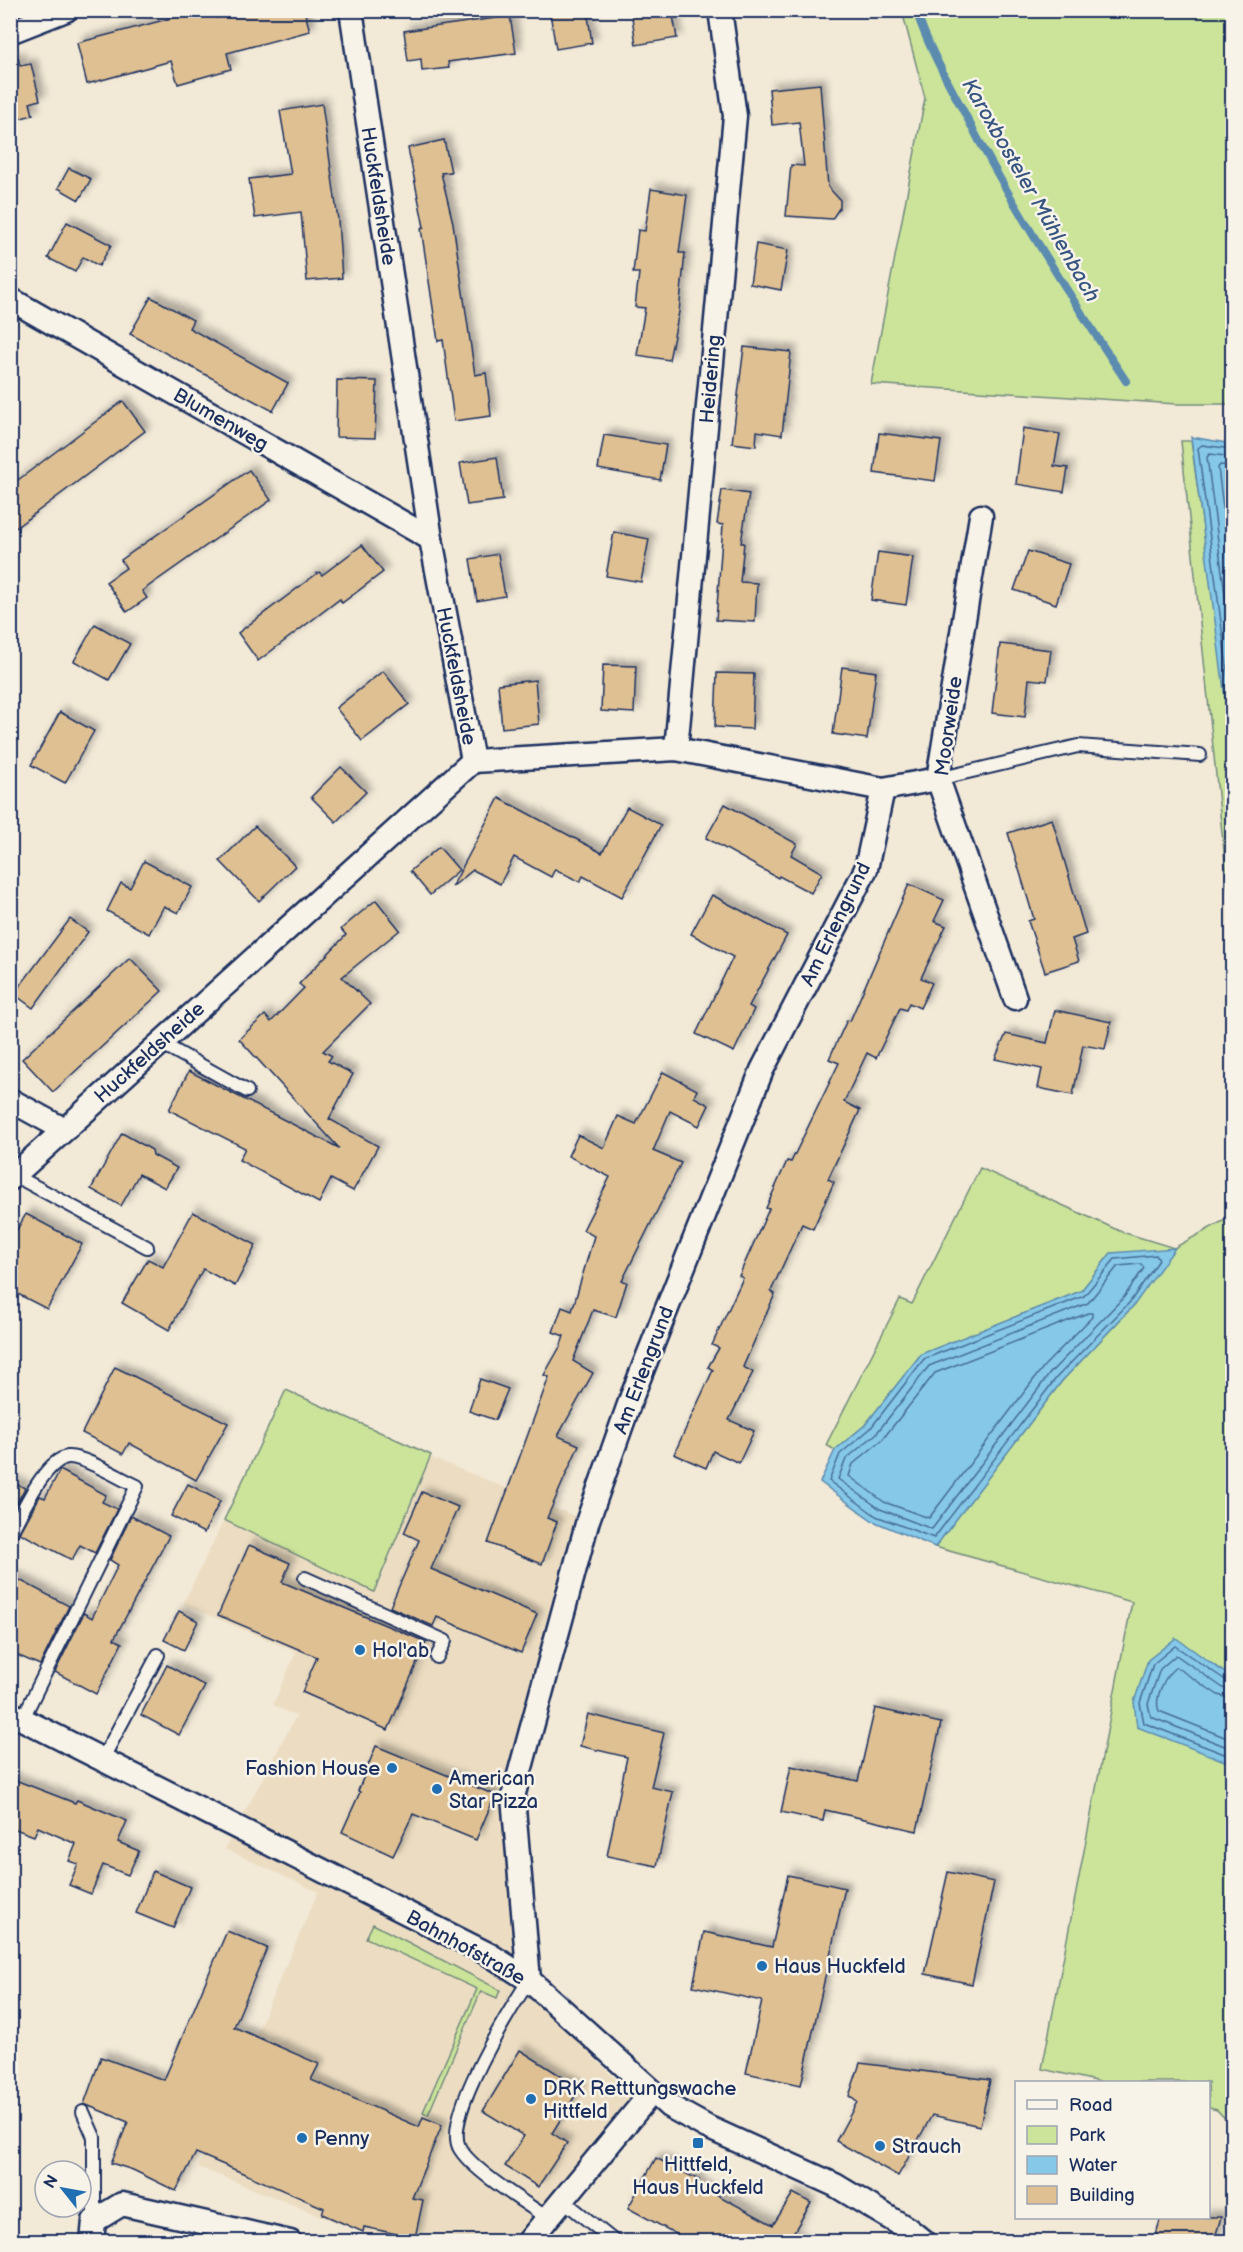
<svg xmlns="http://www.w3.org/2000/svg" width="1243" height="2252" viewBox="0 0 1243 2252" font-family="'Balsamiq Sans',sans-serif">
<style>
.built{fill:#ecddc2}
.green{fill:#cbe49a;stroke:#738a7c;stroke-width:1.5}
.water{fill:#86c8e7;stroke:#5b8bb0;stroke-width:1.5}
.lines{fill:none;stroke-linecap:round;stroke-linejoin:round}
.shore{stroke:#466c95;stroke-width:1.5}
.stream{stroke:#5b8bb0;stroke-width:8}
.building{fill:#dfc092;stroke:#1b2f5e;stroke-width:1.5;filter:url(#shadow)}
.service-casing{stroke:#1b2f5e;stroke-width:16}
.minor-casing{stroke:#1b2f5e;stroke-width:27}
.service{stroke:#f7f3e8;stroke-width:12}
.minor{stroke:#f7f3e8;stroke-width:22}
.poi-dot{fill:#1f6fb2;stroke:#f7f3e8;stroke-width:2}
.labels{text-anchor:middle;stroke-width:5;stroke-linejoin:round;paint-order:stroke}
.street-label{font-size:20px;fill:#1b2f5e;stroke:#f7f3e8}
.poi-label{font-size:20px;fill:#1b2f5e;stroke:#f7f3e8;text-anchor:start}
.water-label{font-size:21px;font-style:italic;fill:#365580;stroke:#f7f3e8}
</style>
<defs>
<filter id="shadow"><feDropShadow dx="5.5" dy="-5.5" stdDeviation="3" flood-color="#0004"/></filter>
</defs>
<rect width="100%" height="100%" fill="#f2e9d7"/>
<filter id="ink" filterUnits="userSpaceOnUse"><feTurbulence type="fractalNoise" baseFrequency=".0167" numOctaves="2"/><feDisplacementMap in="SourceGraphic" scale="12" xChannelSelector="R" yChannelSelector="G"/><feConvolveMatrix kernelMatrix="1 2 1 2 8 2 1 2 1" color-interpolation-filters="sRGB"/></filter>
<g filter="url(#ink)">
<polygon class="built" points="430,1457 579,1518 503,1797 511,1925 520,1983 636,2100 515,2241 384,2241 198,2167 318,1892 225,1849 296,1716 273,1705 296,1652 183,1604 224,1520 374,1592"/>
<g class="green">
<polygon points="902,11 1232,11 1232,404 1177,404 871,384 925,98"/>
<polygon points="1181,441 1191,441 1232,737 1232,928"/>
<polygon points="980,1168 1122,1232 1174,1248 1232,1216 1232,2126 1217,2110 1209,2108 1208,2082 1100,2082 1042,2069 1132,1602 935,1547 1062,1381 1134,1305 1111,1253 1081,1291 921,1354 865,1425 835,1450 826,1445 900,1299 912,1304"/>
<polygon points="286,1390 431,1455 374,1592 224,1520"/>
<polygon points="373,1924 500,1990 497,1998 481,1991 428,2115 423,2112 477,1989 366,1938"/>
</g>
<g class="water">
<polygon points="1191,437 1232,444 1232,737 1230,736"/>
<polygon points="1175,1248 1134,1305 1062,1381 935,1547 873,1521 820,1482 835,1450 865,1425 921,1354 1081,1291 1111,1253"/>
<polygon points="1176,1638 1232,1678 1232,1764 1137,1727 1134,1702 1148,1660"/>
</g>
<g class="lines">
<g class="shore">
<polyline points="1232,449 1202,445 1198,448 1232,705"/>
<polyline points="1232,457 1210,454 1207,457 1232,648"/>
<polyline points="1232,466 1220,465 1218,468 1232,579"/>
<polygon points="1156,1255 1159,1260 1130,1302 1057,1377 934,1538 876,1516 829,1481 840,1454 870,1429 924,1359 1084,1296 1115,1259"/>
<polygon points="1141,1264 1144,1268 1124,1297 1051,1372 932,1529 880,1509 838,1479 846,1459 876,1434 929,1366 1088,1303 1118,1266"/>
<polygon points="1088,1313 1092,1313 1092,1317 1044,1366 929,1518 884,1502 849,1476 853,1464 882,1440 935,1373"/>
<polyline points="1232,1682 1227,1681 1175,1646 1153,1664 1140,1703 1144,1723 1232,1757"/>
<polyline points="1232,1690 1223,1688 1176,1655 1160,1669 1148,1704 1151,1717 1232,1749"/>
<path d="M1232,1699L1218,1695L1176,1667C1166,1674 1153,1698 1159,1711L1232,1740"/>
</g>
<path class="stream" d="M916,10C928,47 947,80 965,114C1013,207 1068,294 1126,381"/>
</g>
<g class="building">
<polygon points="202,10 215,10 217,18 245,10 304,10 310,31 227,53 231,69 178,84 171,61 87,84 77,43"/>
<polygon points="565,10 587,10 592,43 556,49 550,13"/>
<polygon points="631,10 672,10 677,38 636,45"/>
<polygon points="510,16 516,53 448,62 449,68 422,71 421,59 408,61 404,31"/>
<polygon points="18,58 20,66 31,64 40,100 30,103 33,115 10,121 10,59"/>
<polygon points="820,84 828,187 840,200 840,207 832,219 786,216 791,165 804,166 799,122 772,125 769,89"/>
<polygon points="322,104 338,220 342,278 307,281 301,212 255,218 249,179 291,174 280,111"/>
<polygon points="444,140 451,172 441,173 453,223 475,375 486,373 491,416 454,421 443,340 438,341 421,228 424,227 408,148"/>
<polygon points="69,168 91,179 79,200 58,188"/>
<polygon points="651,189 687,195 679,253 685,253 679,312 669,360 637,355 645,308 635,307 639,273 633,273 638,230 645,231"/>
<polygon points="67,222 111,245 99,266 83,257 75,272 48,258"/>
<polygon points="756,244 788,250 781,290 750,284"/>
<polygon points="151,297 193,320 189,328 288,383 273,411 130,334"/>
<polygon points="744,347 791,352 782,435 757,431 756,446 732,443"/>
<polygon points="337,380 377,381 375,438 336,437"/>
<polygon points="123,401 145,431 10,532 10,486"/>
<polygon points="1023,428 1060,434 1054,466 1068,468 1064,492 1016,484"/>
<polygon points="879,433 941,441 935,481 874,473"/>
<polygon points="604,435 666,445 660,480 598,469"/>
<polygon points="497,457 503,500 467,505 460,463"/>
<polygon points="249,470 271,500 142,591 147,598 127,612 106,582 126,568 121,560"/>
<polygon points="722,490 749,494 741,543 744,543 740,582 757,583 755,622 716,620 723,525 717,524"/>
<polygon points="614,532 649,539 641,582 606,576"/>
<polygon points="362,545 383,572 342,603 340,599 258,661 238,633 319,572 322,575"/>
<polygon points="1028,551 1069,564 1056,604 1014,590"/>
<polygon points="878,552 913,557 906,605 871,600"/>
<polygon points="498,554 505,596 477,601 470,559"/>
<polygon points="95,624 130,644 109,680 74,661"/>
<polygon points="1000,644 1051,650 1047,681 1029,679 1025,717 992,713"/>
<polygon points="603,665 636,666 634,713 601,711"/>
<polygon points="842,667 876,672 867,739 833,734"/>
<polygon points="383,671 409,704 362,741 336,708"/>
<polygon points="717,673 754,674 752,729 715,727"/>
<polygon points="535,680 539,724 502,728 498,684"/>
<polygon points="60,712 94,731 65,783 31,765"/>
<polygon points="341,767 366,792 336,822 311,797"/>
<polygon points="499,798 602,853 627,807 661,825 622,897 583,876 580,882 555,869 551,877 514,857 500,884 473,870 452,887"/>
<polygon points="725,804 797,844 791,855 822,873 811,893 779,876 778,878 706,838"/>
<polygon points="1052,819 1086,934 1072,939 1079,961 1045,972 1028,921 1034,919 1008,833"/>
<polygon points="255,826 295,866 259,901 220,861"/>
<polygon points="439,847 459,870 430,895 410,871"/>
<polygon points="144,861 192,887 178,913 164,906 149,934 107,911 121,883 130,888"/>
<polygon points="909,884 944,900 934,921 946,926 921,978 932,983 920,1008 909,1003 906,1010 900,1008 876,1058 867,1053 844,1102 860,1110 828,1179 834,1182 813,1229 802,1224 771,1291 775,1294 743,1367 753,1372 729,1420 754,1431 739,1463 713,1451 706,1468 674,1454 713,1370 708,1367 719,1348 712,1345 743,1278 739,1276 769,1209 766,1208 787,1161 791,1162 839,1063 829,1059 847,1020 850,1021"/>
<polygon points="712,895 787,935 749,1006 754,1009 734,1052 696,1034 733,957 691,934"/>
<polygon points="376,900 400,930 342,977 370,1004 323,1051 332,1056 328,1061 353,1074 329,1119 378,1146 353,1191 331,1179 319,1203 239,1160 245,1148 169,1110 189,1071 339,1148 239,1039 265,1015 271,1022 304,988 299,984 346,935 341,929"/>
<polygon points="70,919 88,932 33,1008 14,994"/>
<polygon points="130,958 162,991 53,1092 22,1059"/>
<polygon points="1055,1010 1111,1022 1105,1049 1083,1045 1073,1095 1038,1088 1042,1069 995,1059 1006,1034 1047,1043"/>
<polygon points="663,1072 697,1090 694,1097 709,1105 699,1126 670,1111 653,1151 681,1163 622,1281 627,1282 616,1317 593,1310 573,1361 593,1373 558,1436 579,1445 547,1518 557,1522 542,1564 488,1543 549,1377 544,1375 561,1345 564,1336 553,1332 562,1307 572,1311 594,1236 583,1230 610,1177 568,1156 578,1135 604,1148 618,1116 636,1124"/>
<polygon points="122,1133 152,1150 153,1155 177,1168 165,1188 139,1174 121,1206 91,1189"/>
<polygon points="193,1212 256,1245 235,1286 203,1269 169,1330 122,1303 148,1259 163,1267"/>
<polygon points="26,1214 82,1244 47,1309 10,1290 10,1242"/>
<polygon points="115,1367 228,1423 196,1480 129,1443 123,1454 82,1433"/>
<polygon points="480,1379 508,1389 495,1420 469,1411"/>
<polygon points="60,1470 106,1495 102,1502 117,1509 95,1553 80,1545 72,1560 20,1533 40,1496 45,1498"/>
<polygon points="10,1481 25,1488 10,1515"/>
<polygon points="188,1484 220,1501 204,1533 171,1516"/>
<polygon points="422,1492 458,1507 431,1569 537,1614 521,1653 437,1617 433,1626 390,1607 419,1540 404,1533"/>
<polygon points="131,1516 169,1536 114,1639 122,1643 96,1694 55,1672 84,1613 92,1618 118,1565 110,1560"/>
<polygon points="249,1545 290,1563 282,1582 426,1642 388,1730 302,1692 317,1657 218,1615"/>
<polygon points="10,1575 69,1606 40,1665 10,1652"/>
<polygon points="179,1611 198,1621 184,1650 164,1640"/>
<polygon points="167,1665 205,1686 179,1735 141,1715"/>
<polygon points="875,1708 941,1723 917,1831 825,1810 823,1821 781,1812 791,1766 858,1781"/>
<polygon points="588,1714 664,1733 651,1787 673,1792 657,1866 607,1856 627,1757 580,1746"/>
<polygon points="376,1746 495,1795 476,1840 413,1814 393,1856 342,1832 360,1792 358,1791"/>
<polygon points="10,1778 75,1803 77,1800 127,1821 118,1842 139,1851 128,1875 103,1865 91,1894 69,1885 78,1864 69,1861 76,1844 38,1827 34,1836 10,1827"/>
<polygon points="153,1871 190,1887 173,1928 136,1913"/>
<polygon points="948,1872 994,1882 972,1984 925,1974"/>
<polygon points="788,1875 845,1888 801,2085 746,2073 762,2001 693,1986 704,1932 772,1947"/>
<polygon points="227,1931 267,1948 234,2027 319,2064 311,2080 419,2127 423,2117 442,2125 412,2198 423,2200 415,2238 364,2227 363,2232 322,2214 324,2208 196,2153 176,2191 133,2170 111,2163 128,2122 84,2104 101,2057 164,2080"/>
<polygon points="520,2050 580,2088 552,2133 567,2143 538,2187 505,2166 524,2136 483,2111"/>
<polygon points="860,2063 990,2080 980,2126 932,2115 898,2176 836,2141 857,2102 849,2096"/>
<polygon points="656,2158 699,2180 697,2184 773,2225 793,2193 811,2203 792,2235 803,2241 689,2241 628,2208"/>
<polygon points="1161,2217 1221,2217 1214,2241 1154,2241"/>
</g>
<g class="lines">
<defs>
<g id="service">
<polyline points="938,779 1078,746 1200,755"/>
<polyline points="159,1042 247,1091"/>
<polyline points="14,1175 147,1247"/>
<path d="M10,1534C21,1515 44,1460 68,1457C84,1456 121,1479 137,1486L23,1718"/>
<polyline points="305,1578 445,1641 437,1657"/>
<polyline points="103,1758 158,1655"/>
<path d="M529,1980C510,2010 444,2115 459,2147C470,2169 527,2204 549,2219"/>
<polyline points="83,2112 94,2137 94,2221"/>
<polyline points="564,2201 615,2242"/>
</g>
<g id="minor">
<polyline points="351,10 431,539 473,761"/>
<polyline points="10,32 66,10"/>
<polyline points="10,299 431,539"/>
<polyline points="981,516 938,779 1015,998"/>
<polyline points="676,749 735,116 720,10"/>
<polyline points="473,761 676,749 883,789 938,779"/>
<polyline points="10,1100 63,1129"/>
<polyline points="10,1179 473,761"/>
<polyline points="10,1713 490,1955 529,1980 669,2106 707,2127 835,2185 908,2229 924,2242"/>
<polyline points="529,1980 513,1797 588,1520 632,1396 762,1070 866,869 883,789"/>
<polyline points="92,2242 94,2221 122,2204 290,2242"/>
<polyline points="528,2242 652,2092"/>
</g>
</defs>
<use href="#service" class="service-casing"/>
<use href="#minor" class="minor-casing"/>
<use href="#service" class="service"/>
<use href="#minor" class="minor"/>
</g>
</g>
<g class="poi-dot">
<circle cx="360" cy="1650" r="6"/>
<circle cx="392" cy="1768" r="6"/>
<circle cx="437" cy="1789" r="6"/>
<circle cx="762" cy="1966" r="6"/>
<circle cx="531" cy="2099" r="6"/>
<circle cx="302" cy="2138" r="6"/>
<rect x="692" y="2137" width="12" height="12" rx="3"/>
<circle cx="880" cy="2146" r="6"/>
</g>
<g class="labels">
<g class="street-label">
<text transform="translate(379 196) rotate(81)" y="7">Huckfeldsheide</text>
<text transform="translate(710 379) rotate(-85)" y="7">Heidering</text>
<text transform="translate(221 419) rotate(30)" y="7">Blumenweg</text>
<text transform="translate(457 676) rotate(79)" y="7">Huckfeldsheide</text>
<text transform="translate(948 726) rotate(-82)" y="7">Moorweide</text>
<text transform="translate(835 924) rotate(-64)" y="7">Am Erlengrund</text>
<text transform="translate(149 1052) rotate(-42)" y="7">Huckfeldsheide</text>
<text transform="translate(643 1370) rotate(-69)" y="7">Am Erlengrund</text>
<text transform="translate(466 1947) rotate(29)" y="7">Bahnhofstraße</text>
</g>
<g class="poi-label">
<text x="372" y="1657">Hol'ab</text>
<text x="380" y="1775" text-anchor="end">Fashion House</text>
<text x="449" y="1785">American<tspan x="449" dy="23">Star Pizza</tspan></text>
<text x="774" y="1973">Haus Huckfeld</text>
<text x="543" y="2095">DRK Retttungswache<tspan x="543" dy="23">Hittfeld</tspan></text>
<text x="314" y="2145">Penny</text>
<text x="892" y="2153">Strauch</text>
<text x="698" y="2171" text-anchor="middle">Hittfeld,<tspan x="698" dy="23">Haus Huckfeld</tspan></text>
</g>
<g class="water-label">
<text transform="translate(1031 190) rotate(60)" y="7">Karoxbosteler Mühlenbach</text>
</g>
</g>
<rect width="1243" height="2252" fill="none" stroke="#f7f3e8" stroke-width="36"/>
<rect x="18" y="18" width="1207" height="2216" fill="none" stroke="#1b2f5e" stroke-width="2" filter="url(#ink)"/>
<rect x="1015" y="2081" width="195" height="138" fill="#f7f3e8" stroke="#9fa5b1" stroke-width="1.5"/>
<rect x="1027" y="2100" width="30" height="9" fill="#f7f3e8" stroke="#9fa5b1" stroke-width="1.5"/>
<text x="1069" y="2111" font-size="18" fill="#1b2f5e">Road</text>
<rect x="1027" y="2126" width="30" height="18" fill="#cbe49a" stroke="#9fa5b1" stroke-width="1.5"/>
<text x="1069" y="2141" font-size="18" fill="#1b2f5e">Park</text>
<rect x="1027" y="2156" width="30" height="18" fill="#86c8e7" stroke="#9fa5b1" stroke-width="1.5"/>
<text x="1069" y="2171" font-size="18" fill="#1b2f5e">Water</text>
<rect x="1027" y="2186" width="30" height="18" fill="#dfc092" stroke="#9fa5b1" stroke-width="1.5"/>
<text x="1069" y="2201" font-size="18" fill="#1b2f5e">Building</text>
<g transform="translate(63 2189) rotate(301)"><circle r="28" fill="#f7f3e8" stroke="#9fa5b1" stroke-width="1.5"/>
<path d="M0-4.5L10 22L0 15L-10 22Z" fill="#1f6fb2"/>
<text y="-9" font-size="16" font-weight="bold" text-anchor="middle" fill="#1b2f5e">N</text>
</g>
</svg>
